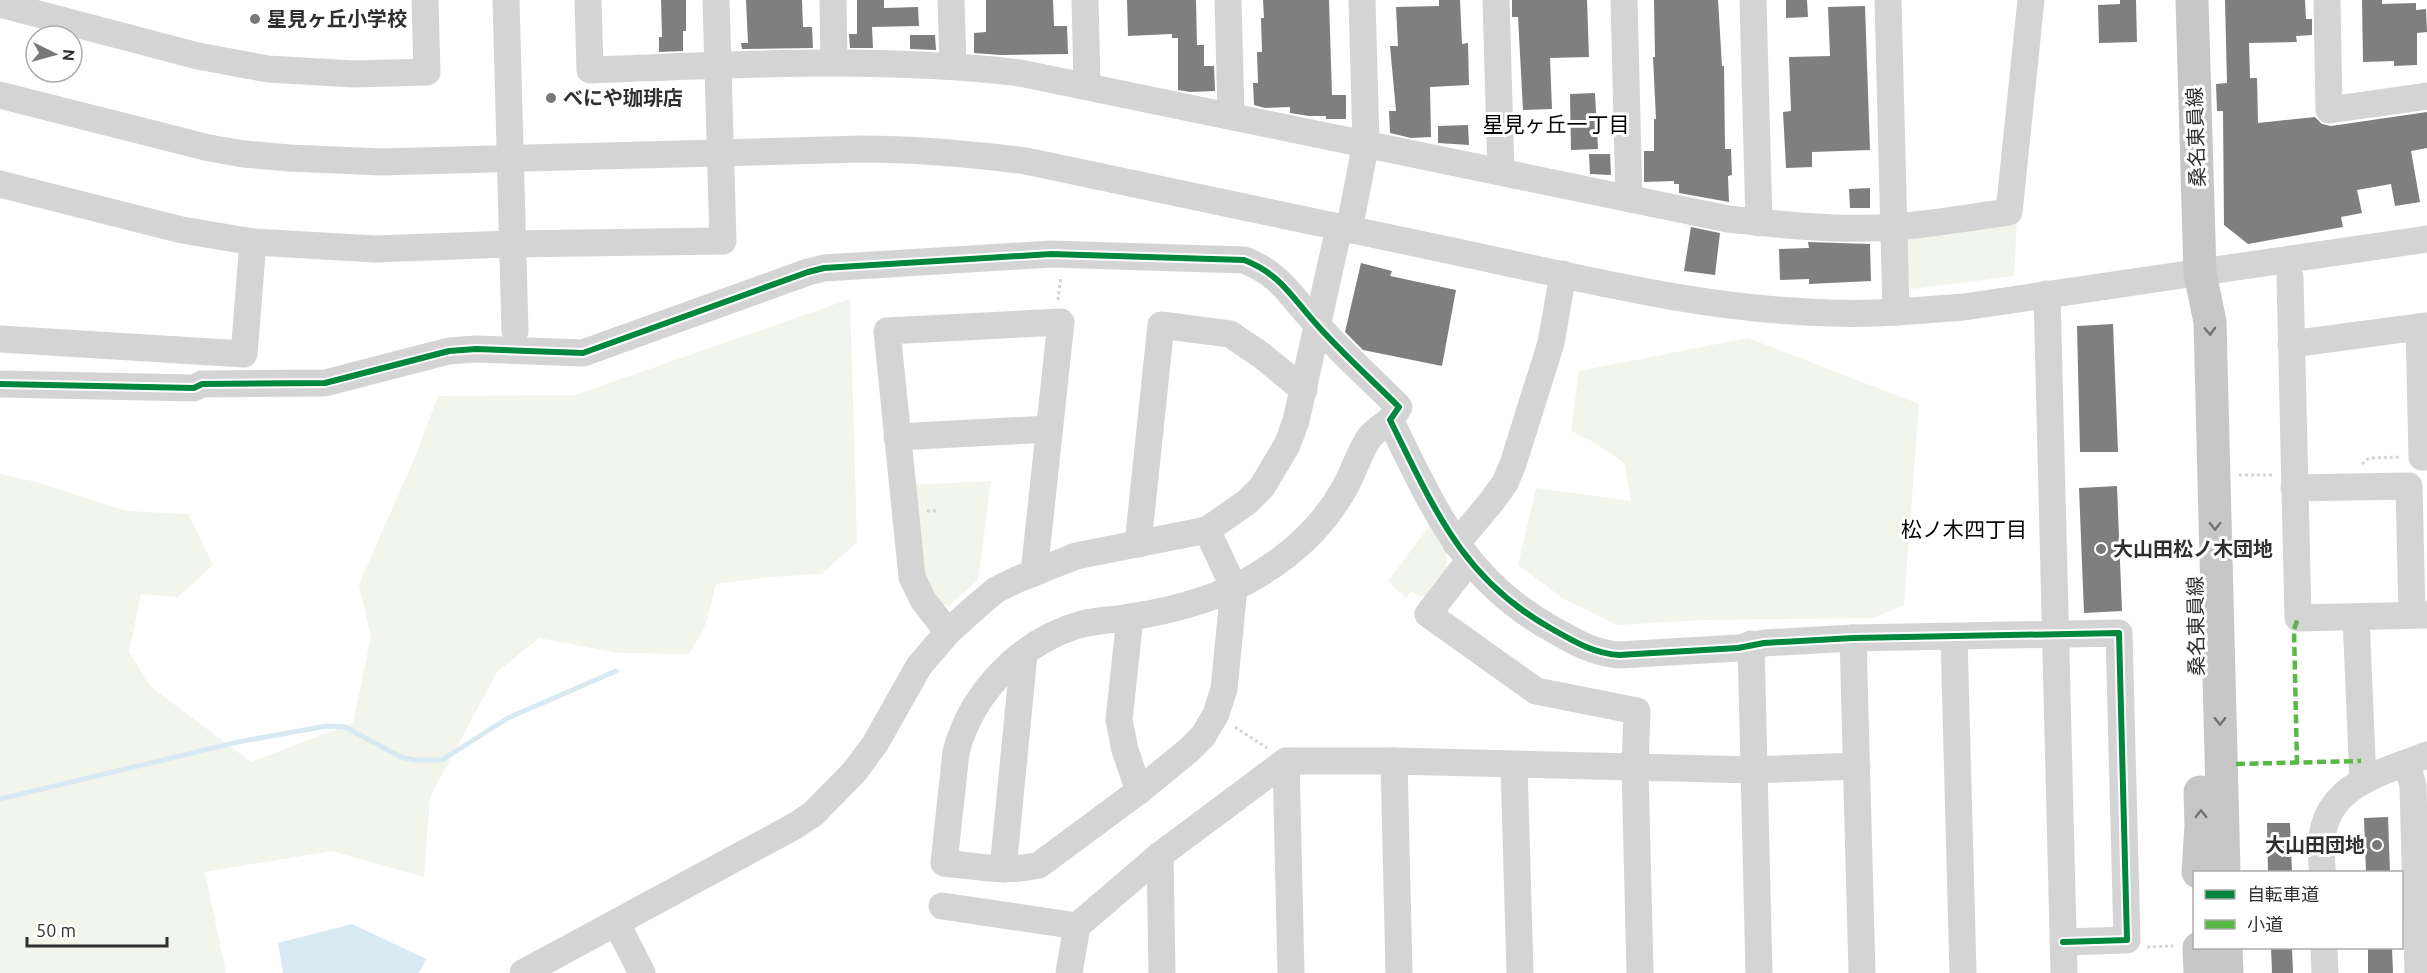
<svg xmlns="http://www.w3.org/2000/svg" width="2427" height="973" viewBox="0 0 2427 973" font-family="Ubuntu,'Noto Sans JP',sans-serif">
<style>
.green{fill:#f1f5ec}
.water{fill:#d9e9f2}
.lines{fill:none;stroke-linecap:round;stroke-linejoin:round}
.stream{stroke:#d9e9f2;stroke-width:5}
.building{fill:#7f7f7f}
.path{stroke:#d4d4d4;stroke-width:3;stroke-dasharray:3 3;stroke-linecap:butt}
.minor{stroke:#d4d4d4;stroke-width:27}
.major{stroke:#c7c7c7;stroke-width:33}
.quiet{stroke:#58b947;stroke-width:4.5;stroke-dasharray:9 4.5;stroke-linecap:butt}
.cycleway-casing{stroke:#fff;stroke-width:10}
.cycleway{stroke:#00873e;stroke-width:6}
.oneway{stroke:#737373}
.poi-dot{fill:#787878;stroke:#fff;stroke-width:2}
.labels{text-anchor:middle;stroke-width:6;stroke-linejoin:round;paint-order:stroke}
.poi-label{font-size:20px;font-weight:bold;fill:#2f2f2f;stroke:#fff;text-anchor:start}
.street-label{font-size:20px;fill:#2f2f2f;stroke:#fff}
.neighbourhood-label{font-size:21px;fill:#000;stroke:#fff}
</style>
<rect width="100%" height="100%" fill="#fff"/>
<g class="green">
<polygon points="2017,220 2014,276 1913,289 1904,282 1908,233"/>
<polygon points="850,299 857,542 822,574 769,577 716,584 705,627 689,654 618,653 539,638 497,672 430,797 424,877 332,851 205,872 226,973 0,973 0,474 36,482 127,511 188,514 213,565 178,597 141,594 129,652 151,687 251,762 353,723 371,637 359,584 415,457 438,396 575,395"/>
<polygon points="1748,338 1919,404 1904,605 1873,618 1704,620 1617,625 1564,599 1518,565 1536,488 1631,501 1624,463 1595,443 1571,431 1579,371"/>
<polygon points="991,481 978,580 948,606 932,600 917,575 911,485"/>
<path d="M1431,524C1442,546 1456,562 1439,584C1433,592 1430,594 1421,597L1411,591L1406,598L1388,581Z"/>
</g>
<polygon class="water" points="352,924 426,959 419,973 283,973 278,943"/>
<g class="lines">
<polyline class="stream" points="0,799 238,742 326,726 345,727 401,757 414,760 442,760 508,718 616,671"/>
</g>
<g class="building">
<polygon points="661,0 686,0 686,31 683,31 683,51 659,52 659,37 662,37"/>
<polygon points="746,0 802,0 803,27 812,27 813,48 742,49 741,43 748,43"/>
<polygon points="857,0 884,0 884,8 918,7 919,26 872,27 873,48 850,48 849,34 857,34"/>
<polygon points="986,0 1053,0 1054,26 1067,26 1068,54 1001,55 974,53 974,33 986,32"/>
<polygon points="1127,0 1196,0 1197,45 1204,45 1204,66 1214,66 1215,91 1190,92 1178,90 1178,38 1172,38 1172,34 1128,36"/>
<polygon points="1263,0 1329,0 1332,95 1346,95 1346,119 1326,119 1326,116 1309,116 1290,113 1290,107 1265,108 1254,105 1253,83 1258,83 1257,52 1262,52 1261,18 1264,18"/>
<polygon points="1439,0 1460,0 1462,44 1468,43 1469,85 1430,87 1431,137 1411,138 1390,133 1389,111 1396,111 1390,46 1398,46 1396,7 1439,6"/>
<polygon points="1512,0 1587,0 1589,57 1550,58 1552,109 1523,110 1518,17 1512,17"/>
<polygon points="1654,0 1718,0 1722,66 1724,66 1725,149 1731,149 1732,175 1728,176 1729,202 1679,193 1679,184 1674,184 1674,181 1644,182 1644,151 1654,151 1654,119 1656,119 1653,57 1655,57"/>
<polygon points="1786,0 1807,0 1808,17 1786,18"/>
<polygon points="2120,0 2136,0 2137,42 2099,43 2098,5 2120,4"/>
<polygon points="2225,0 2305,0 2306,19 2312,19 2312,35 2296,36 2297,42 2249,43 2250,78 2257,78 2258,123 2315,117 2322,124 2331,126 2427,112 2427,148 2411,151 2420,202 2395,206 2391,184 2357,190 2362,213 2341,217 2343,227 2248,244 2224,225 2223,111 2217,111 2216,84 2227,83"/>
<polygon points="2362,0 2382,0 2382,4 2416,3 2416,10 2426,9 2427,32 2417,33 2417,65 2394,66 2394,61 2363,62"/>
<polygon points="1865,6 1870,150 1812,152 1812,167 1786,168 1783,112 1791,111 1789,57 1830,56 1828,7"/>
<polygon points="910,35 935,35 936,50 910,49"/>
<polygon points="1595,93 1598,149 1571,150 1570,94"/>
<polygon points="1468,125 1469,145 1438,143 1438,126"/>
<polygon points="1589,154 1610,154 1611,175 1590,174"/>
<polygon points="1870,188 1870,208 1850,208 1849,189"/>
<polygon points="1691,227 1720,233 1715,275 1684,271"/>
<polygon points="1808,242 1870,244 1871,281 1809,284 1809,279 1780,280 1779,249 1809,248"/>
<polygon points="1361,263 1392,271 1390,276 1456,290 1442,366 1363,350 1345,332"/>
<polygon points="2113,324 2118,452 2080,452 2077,326"/>
<polygon points="2117,486 2122,611 2084,613 2079,488"/>
<polygon points="2388,817 2390,873 2366,873 2364,818"/>
<polygon points="2267,823 2290,823 2292,873 2268,873"/>
<polygon points="2271,948 2292,948 2293,973 2272,973"/>
<polygon points="2368,948 2392,948 2393,973 2368,973"/>
</g>
<g class="lines">
<g class="path">
<polyline points="1058,300 1061,276"/>
<polyline points="2362,464 2369,458 2401,457"/>
<polyline points="2239,475 2274,475"/>
<polyline points="927,511 936,511"/>
<polyline points="1235,727 1267,748"/>
<polyline points="2147,947 2173,946"/>
</g>
<g class="minor">
<polyline points="506,0 515,331"/>
<path d="M588,0L590,70C733,65 877,56 1020,73L1728,219C1783,225 1838,231 1894,227C1932,224 1971,217 2009,212L2031,0"/>
<polyline points="833,0 834,63"/>
<polyline points="951,0 953,65"/>
<polyline points="1085,0 1087,85"/>
<polyline points="1228,0 1231,115"/>
<polyline points="1496,0 1501,172"/>
<polyline points="1624,0 1629,199"/>
<polyline points="1753,0 1759,223"/>
<polyline points="1888,0 1896,312"/>
<polyline points="2327,0 2329,110 2427,96"/>
<polyline points="0,4 198,56 268,69 354,74 427,72 425,0"/>
<path d="M0,95L209,148L244,154L289,158L381,162L862,149C917,149 971,154 1026,161C1170,191 1313,222 1457,252C1580,278 1704,310 1830,313C1875,315 1919,310 1964,307L2427,239"/>
<polyline points="0,184 182,230 253,242 375,249 512,244 723,241 716,0"/>
<polyline points="1349,230 1366,143 1362,0"/>
<polyline points="2290,277 2298,618 2427,615"/>
<polyline points="2047,294 2064,973"/>
<polyline points="2419,327 2422,457 2427,457"/>
<polyline points="0,339 244,354 253,242"/>
<polyline points="2291,344 2427,326"/>
<path d="M0,384L194,388L202,384L325,383L449,351L476,349L583,353L808,272L824,268L1051,254L1244,260C1281,274 1292,298 1318,326C1343,354 1372,380 1399,407L1390,420C1434,508 1462,579 1552,629C1575,642 1593,653 1619,655L1738,648L1764,643L1853,638L2119,633L2127,940L2063,942"/>
<polyline points="897,437 1049,429"/>
<polyline points="2294,488 2409,486 2412,615"/>
<path d="M1207,530L1234,588L1224,689L1216,714L1203,736L1189,750L1139,791L1039,865C1007,873 976,866 944,863L956,752C972,692 1021,641 1082,624C1098,620 1115,620 1131,617C1175,610 1218,599 1256,576C1293,554 1325,524 1345,487C1354,471 1359,453 1369,438C1374,431 1383,426 1390,420"/>
<polyline points="1138,544 1161,325 1230,334 1261,355 1304,390"/>
<polyline points="1456,544 1492,501 1505,483 1513,464 1551,343 1563,274"/>
<polyline points="1469,561 1428,614 1536,691 1637,711 1635,768 1640,973"/>
<polyline points="1130,617 1119,720 1125,750 1139,791"/>
<polyline points="2356,617 2363,781"/>
<polyline points="948,632 923,600 912,577 887,331 1061,322 1034,573"/>
<polyline points="1954,637 1963,973"/>
<polyline points="1853,638 1862,973"/>
<polyline points="1751,644 1759,973"/>
<polyline points="1286,761 1291,973"/>
<polyline points="1394,761 1399,973"/>
<polyline points="2407,763 2413,786 2418,973"/>
<polyline points="1514,765 1520,973"/>
<polyline points="1160,855 1162,973"/>
<polyline points="1003,869 1024,654"/>
<path d="M2322,872C2322,859 2320,844 2323,831C2333,782 2387,771 2427,755"/>
<polyline points="942,906 1077,926 1160,855 1286,761 1394,761 1754,770 1857,766"/>
<polyline points="617,924 642,973"/>
<polyline points="2324,948 2325,973"/>
<polyline points="523,973 793,827 813,814 855,771 875,744 919,666 948,632 978,605 996,590 1016,580 1076,556 1207,530 1247,502 1262,487 1287,445 1296,421 1339,228"/>
<polyline points="1069,973 1077,926"/>
</g>
<g class="major">
<polyline points="2192,0 2200,273 2210,322 2224,872"/>
<polyline points="2198,872 2201,826 2200,792"/>
<polyline points="2199,948 2200,973"/>
<polyline points="2226,948 2227,973"/>
</g>
<g class="quiet">
<polyline points="2236,764 2361,761"/>
<polyline points="2297,764 2294,630 2298,618"/>
</g>
<defs>
<path id="cycleway" d="M0,384L194,388L202,384L325,383L449,351L476,349L583,353L808,272L824,268L1051,254L1244,260C1281,274 1292,298 1318,326C1343,354 1372,380 1399,407L1390,420C1434,508 1462,579 1552,629C1575,642 1593,653 1619,655L1738,648L1764,643L1853,638L2119,633L2127,940L2063,942"/>
</defs>
<use href="#cycleway" class="cycleway-casing"/>
<use href="#cycleway" class="cycleway"/>
</g>
<defs><path id="oneway-chevron" d="M-2-3.5L2.5 0L-2 3.5" fill="none" stroke-width="1.6" stroke-linecap="round" stroke-linejoin="round" transform="scale(1.5)"/></defs>
<g class="oneway">
<use href="#oneway-chevron" transform="translate(2210 331) rotate(88)"/>
<use href="#oneway-chevron" transform="translate(2215 526) rotate(89)"/>
<use href="#oneway-chevron" transform="translate(2220 721) rotate(89)"/>
<use href="#oneway-chevron" transform="translate(2201 814) rotate(-91)"/>
</g>
<g class="poi-dot">
<circle cx="255" cy="19" r="6"/>
<circle cx="551" cy="98" r="6"/>
<circle cx="2101" cy="549" r="6"/>
<circle cx="2377" cy="845" r="6"/>
</g>
<g class="labels">
<g class="poi-label">
<text x="267" y="26">星見ヶ丘小学校</text>
<text x="563" y="105">べにや珈琲店</text>
<text x="2113" y="556">大山田松ノ木団地</text>
<text x="2365" y="852" text-anchor="end">大山田団地</text>
</g>
<g class="street-label">
<text transform="translate(2196 137) rotate(-92)" y="7">桑名東員線</text>
<text transform="translate(2196 626) rotate(-91)" y="7">桑名東員線</text>
</g>
<g class="neighbourhood-label">
<text x="1556" y="132">星見ヶ丘一丁目</text>
<text x="1964" y="537">松ノ木四丁目</text>
</g>
</g>
<rect x="2193" y="871" width="210" height="78" fill="#ffffff" stroke="#acacac" stroke-width="1.5"/>
<rect x="2205" y="890" width="30" height="9" fill="#00873e" stroke="#acacac" stroke-width="1.5"/>
<text x="2247" y="901" font-size="18" fill="#2f2f2f">自転車道</text>
<rect x="2205" y="920" width="30" height="9" fill="#58b947" stroke="#acacac" stroke-width="1.5"/>
<text x="2247" y="931" font-size="18" fill="#2f2f2f">小道</text>
<g transform="translate(54 54) rotate(95)"><circle r="28" fill="#ffffff" stroke="#acacac" stroke-width="1.5"/>
<path d="M0-4.5L10 22L0 15L-10 22Z" fill="#787878"/>
<text y="-9" font-size="16" font-weight="bold" text-anchor="middle" fill="#2f2f2f">N</text>
</g>
<path d="M27 937v9h140v-9" fill="none" stroke="#2f2f2f" stroke-width="3"/>
<text x="36" y="937" font-size="18" fill="#2f2f2f" stroke="#ffffff" stroke-width="4.5" paint-order="stroke">50 m</text>
</svg>
